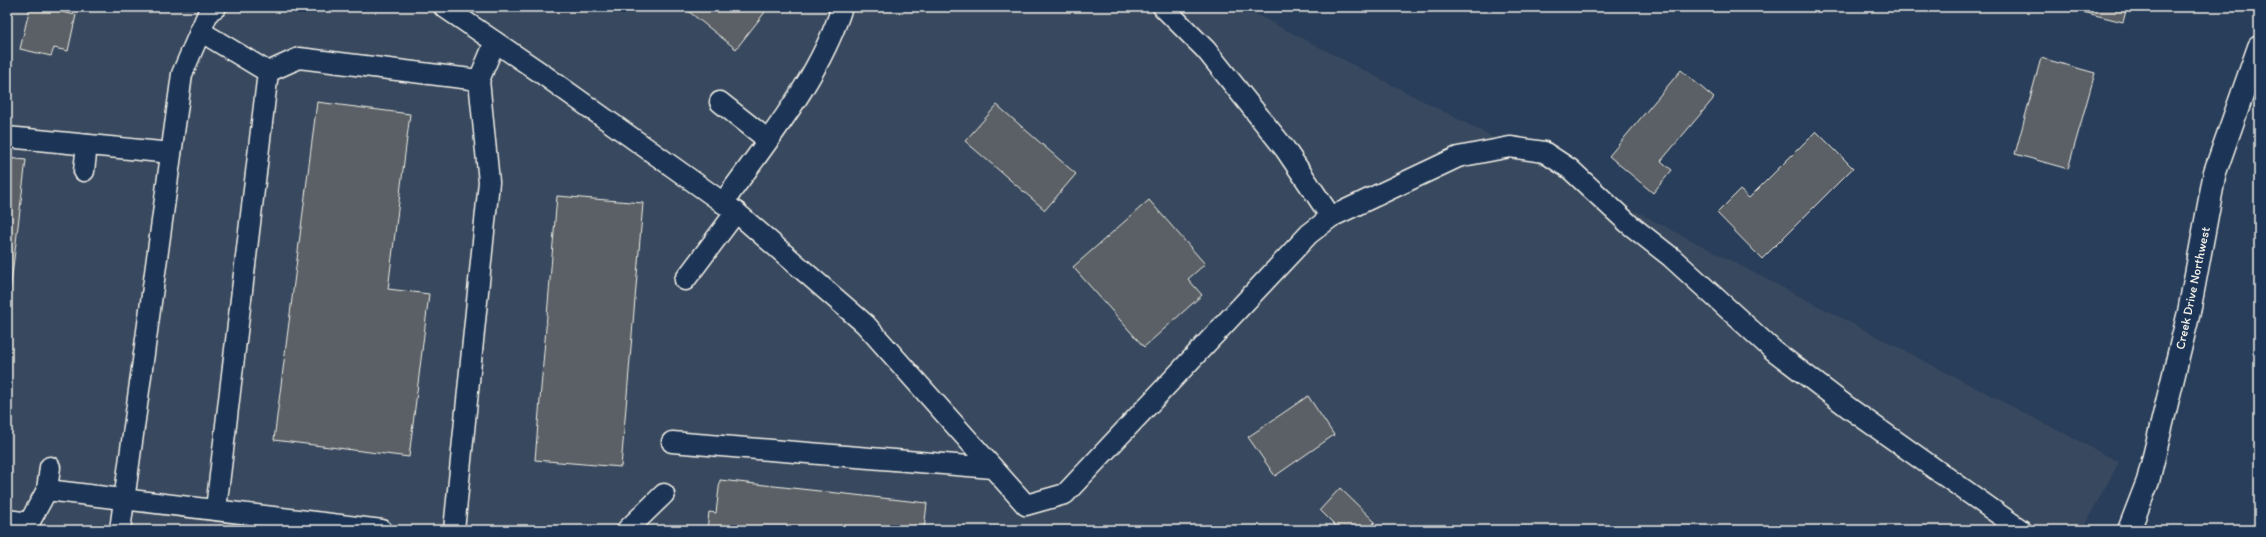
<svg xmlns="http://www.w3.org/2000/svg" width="2266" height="537" viewBox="0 0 2266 537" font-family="Itim,sans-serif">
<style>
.built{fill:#38485e}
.building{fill:#5a6166;stroke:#f4f1e8}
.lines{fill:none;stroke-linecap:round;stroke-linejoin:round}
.lane-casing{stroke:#f4f1e8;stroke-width:23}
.street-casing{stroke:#f4f1e8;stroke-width:25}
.lane{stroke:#1d3557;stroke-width:20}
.street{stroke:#1d3557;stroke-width:22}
.labels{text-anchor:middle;stroke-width:3.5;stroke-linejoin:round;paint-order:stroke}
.street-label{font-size:13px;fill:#f4f1e8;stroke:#1d3557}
</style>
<rect width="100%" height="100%" fill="#293e5a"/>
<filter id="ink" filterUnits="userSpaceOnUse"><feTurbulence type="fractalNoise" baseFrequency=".025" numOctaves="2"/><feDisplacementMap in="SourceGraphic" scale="8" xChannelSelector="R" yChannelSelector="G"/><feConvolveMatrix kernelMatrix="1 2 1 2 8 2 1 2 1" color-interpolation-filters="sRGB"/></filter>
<g filter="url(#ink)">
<polygon class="built" points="7,7 1242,7 2119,462 2082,530 7,530"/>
<g class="building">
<polygon points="30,7 43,10 44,7 63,7 61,12 76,15 68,51 54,48 51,56 20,49"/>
<polygon points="683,7 769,7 736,49"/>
<polygon points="2063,7 2127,7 2123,22"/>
<polygon points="2041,58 2095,73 2068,169 2015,154"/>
<polygon points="1681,70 1714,98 1661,161 1672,170 1653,193 1609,156"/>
<polygon points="317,102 410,114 388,289 429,294 409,457 274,440"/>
<polygon points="997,105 1076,174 1045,210 965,141"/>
<polygon points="1816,131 1853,168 1762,259 1717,213 1740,190 1749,198"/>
<polygon points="7,158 26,160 7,317"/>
<polygon points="557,196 643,203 621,467 535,460"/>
<polygon points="1149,200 1205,264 1188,279 1202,295 1144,347 1073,267"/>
<polygon points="1308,396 1334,435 1275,476 1248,437"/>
<polygon points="720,480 927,503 924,530 707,530 709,512 716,513"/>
<polygon points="1340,488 1375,522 1367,530 1340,530 1320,510"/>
</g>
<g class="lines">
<defs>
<g id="lane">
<polyline points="444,7 541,73 736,212 865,324 1026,505 1065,494 1309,234 1331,217 1458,157 1510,147 1544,152 1570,169 1629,224 1671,257 1773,350 1849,408 2021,530"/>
<polyline points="1163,7 1206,50 1285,149 1331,217"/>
<polyline points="200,31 268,72 216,509"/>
<polyline points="268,72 299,58 479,80 495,42"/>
<polyline points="720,102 768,140"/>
<polyline points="7,137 171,153"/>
<polyline points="84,171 87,145"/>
<path d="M723,203C766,142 819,79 842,7"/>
<polyline points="685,280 736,212"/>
<polyline points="672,442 993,468"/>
<polyline points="47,490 50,467"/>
<polyline points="7,520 29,523 47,490 382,530"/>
<polyline points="120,530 182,74 209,11 216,7"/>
<polyline points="454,530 489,182 479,80"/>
<polyline points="627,530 664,494"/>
</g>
<polyline id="street" points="2129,530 2148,481 2189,312 2215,172 2259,47"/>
</defs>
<use href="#lane" class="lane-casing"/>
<use href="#street" class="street-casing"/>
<use href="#lane" class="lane"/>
<use href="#street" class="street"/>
</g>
</g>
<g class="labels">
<g class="street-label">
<text transform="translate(2192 288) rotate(-78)" y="5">Creek Drive Northwest</text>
</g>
</g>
<rect width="2266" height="537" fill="none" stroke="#1d3557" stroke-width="24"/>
<rect x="12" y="12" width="2242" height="513" fill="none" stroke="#f4f1e8" stroke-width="1.5" filter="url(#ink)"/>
</svg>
